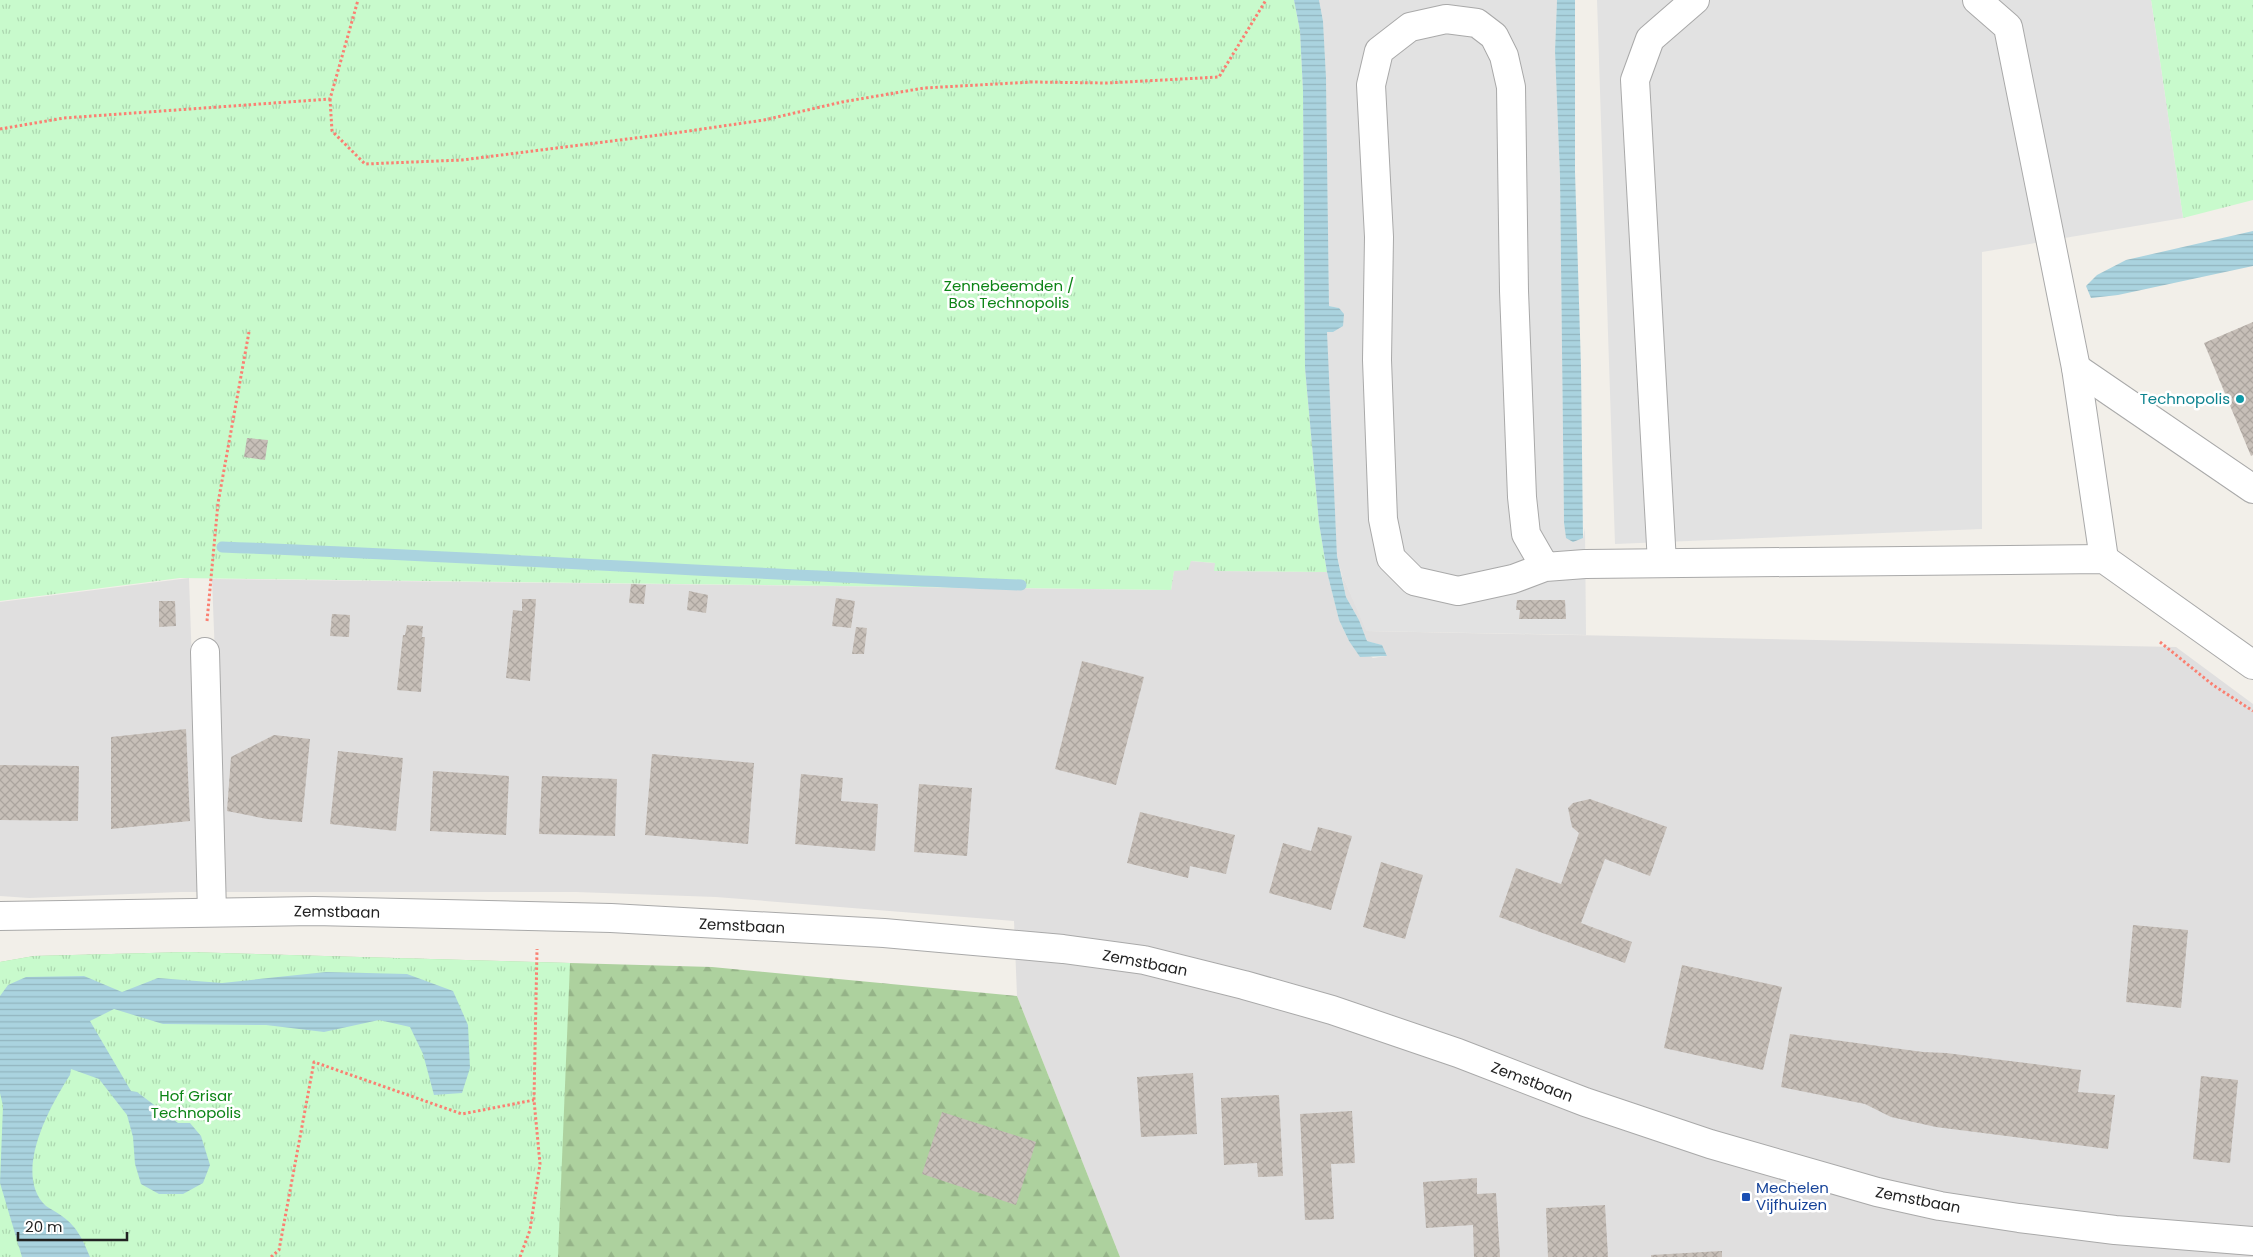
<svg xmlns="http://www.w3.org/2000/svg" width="2253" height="1257" viewBox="0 0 2253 1257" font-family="Poppins,sans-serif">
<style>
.residential{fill:#e0dfdf}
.forest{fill:url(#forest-firs)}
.park{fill:url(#park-tufts)}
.parking{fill:#e2e2e2}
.water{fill:url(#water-rules)}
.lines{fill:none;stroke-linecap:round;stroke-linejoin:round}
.stream{stroke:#aad3df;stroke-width:11}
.building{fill:url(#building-cross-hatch)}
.minor-casing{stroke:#a9a9a9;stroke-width:30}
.path{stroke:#fa8072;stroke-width:3;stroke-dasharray:2.5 2.5;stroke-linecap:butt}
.minor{stroke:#fff;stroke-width:28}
.culture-dot{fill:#0f9aa8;stroke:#fff;stroke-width:2}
.transit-dot{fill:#1a4fb4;stroke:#fff;stroke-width:2}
.labels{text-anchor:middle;stroke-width:5;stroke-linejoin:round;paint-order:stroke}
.park-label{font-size:15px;fill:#0c8416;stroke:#fff}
.culture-label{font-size:15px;fill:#0d838f;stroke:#fff;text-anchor:end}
.street-label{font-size:15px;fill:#222;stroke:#fff}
.transit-label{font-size:15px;fill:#164399;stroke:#fff;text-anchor:start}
</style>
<defs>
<pattern id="forest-firs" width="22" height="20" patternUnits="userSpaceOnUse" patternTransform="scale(1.25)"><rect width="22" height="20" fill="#add19e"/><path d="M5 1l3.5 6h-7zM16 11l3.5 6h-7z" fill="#95b388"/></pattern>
<pattern id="park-tufts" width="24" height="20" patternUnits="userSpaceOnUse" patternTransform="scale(1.25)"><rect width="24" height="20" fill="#c8facc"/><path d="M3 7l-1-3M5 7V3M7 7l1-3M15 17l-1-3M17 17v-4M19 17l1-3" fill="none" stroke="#acd6af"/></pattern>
<pattern id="water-rules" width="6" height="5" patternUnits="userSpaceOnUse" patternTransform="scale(1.25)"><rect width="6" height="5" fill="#aad3df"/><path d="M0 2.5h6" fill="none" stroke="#92b5bf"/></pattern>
<pattern id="building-cross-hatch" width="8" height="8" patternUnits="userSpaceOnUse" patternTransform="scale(1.25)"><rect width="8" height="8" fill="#c7bfb8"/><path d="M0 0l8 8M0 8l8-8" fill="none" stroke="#aba49e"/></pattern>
</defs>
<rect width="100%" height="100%" fill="#f2efe9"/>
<polygon class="residential" points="1190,561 1215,563 1215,571 1327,572 1339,620 1349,641 1373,658 1387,656 1381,645 1367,641 1359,620 1346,597 1341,572 1367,631 2176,647 2253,704 2253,1257 1120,1257 1017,996 1014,921 716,897 576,892 180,892 29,898 0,896 0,602 189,578 199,865 223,865 212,579 1171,590 1174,570 1188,570"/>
<polygon class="forest" points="188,952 712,967 1017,996 1120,1257 0,1257 0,962 34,956"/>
<g class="park">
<polygon points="0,0 1294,0 1300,31 1303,91 1305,368 1319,523 1327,572 1214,571 1215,563 1191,561 1188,570 1174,571 1171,590 180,578 0,601"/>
<polygon points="2151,0 2253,0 2253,200 2183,218"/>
<polygon points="188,952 570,963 558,1257 0,1257 0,962 34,956"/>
</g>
<g class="parking">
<polygon points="1319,0 1557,0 1555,51 1560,177 1564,523 1566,538 1583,538 1585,528 1586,635 1366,631 1341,572 1337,556 1327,349 1327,332 1339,308 1329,306 1326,77 1323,21"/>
<polygon points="1597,0 2151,0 2183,218 1982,252 1982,529 1615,544"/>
</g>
<g class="water">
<polygon points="1294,0 1319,0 1323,21 1326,77 1329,306 1339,308 1344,314 1343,326 1333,332 1327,332 1337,556 1346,597 1359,620 1367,641 1382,645 1387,656 1360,657 1349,641 1339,620 1327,572 1319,523 1305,368 1303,91 1300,31"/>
<polygon points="1557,0 1575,0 1575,172 1581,367 1583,538 1573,542 1566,538 1564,523 1560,177 1555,51"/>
<polygon points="2253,231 2253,266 2118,295 2091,298 2086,286 2097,275 2126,260"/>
<path d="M326,972L407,974L453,991L468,1025L470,1068L462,1093L434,1095L423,1054L410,1027L379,1020L324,1032L266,1025L163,1024L114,1009L90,1021L131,1091L137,1092L178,1123H190L201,1136L210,1165L203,1183L183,1194H159L141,1184L135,1164L133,1137L127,1115L99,1079L71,1069L70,1075C50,1106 12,1174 46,1206C50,1209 55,1211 59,1214C77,1226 82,1238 90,1257H22L0,1183L3,1106L0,1093V996L8,985L26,977L84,976L122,992L158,978L222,983Z"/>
</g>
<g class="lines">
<path class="stream" d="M222,547C488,557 754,575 1021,585"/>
</g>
<g class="building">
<polygon points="2253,322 2253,455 2251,456 2204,343"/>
<polygon points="247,438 268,440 265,460 244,457"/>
<polygon points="631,584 646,585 644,604 629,603"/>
<polygon points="689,591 708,595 706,613 687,610"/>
<polygon points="836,598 855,601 851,628 832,626"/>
<polygon points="522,599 536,599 530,681 506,678 513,610 522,611"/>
<polygon points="1517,600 1565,600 1566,619 1519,619 1520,610 1516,610"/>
<polygon points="159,601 175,601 176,626 159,627"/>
<polygon points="332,614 350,615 349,637 330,636"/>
<polygon points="407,625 423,626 422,637 425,637 421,692 397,690 403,635 405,635"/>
<polygon points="856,627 867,628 864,654 852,654"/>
<polygon points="1082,661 1144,677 1116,785 1055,769"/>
<polygon points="186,729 190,821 111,829 111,737"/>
<polygon points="274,735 310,739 302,822 267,819 227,811 231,757"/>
<polygon points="338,751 403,758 396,831 330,824"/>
<polygon points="652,754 754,763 748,844 645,835"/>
<polygon points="0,765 79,766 78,821 0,820"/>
<polygon points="433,771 509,776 506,835 430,831"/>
<polygon points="801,774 843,778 841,801 878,804 875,851 795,844"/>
<polygon points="542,776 617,779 615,836 539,834"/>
<polygon points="919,784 972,788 967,856 914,852"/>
<polygon points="1590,799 1667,827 1650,876 1605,859 1581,923 1632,942 1625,963 1499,917 1516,868 1561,884 1579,833 1572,827 1568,808 1573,803"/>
<polygon points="1140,812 1235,835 1226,874 1190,866 1188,878 1127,863"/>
<polygon points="1318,827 1352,836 1331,910 1269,893 1283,843 1311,851"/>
<polygon points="1381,862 1423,875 1405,939 1363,927"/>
<polygon points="2133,925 2188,930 2181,1008 2126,1002"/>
<polygon points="1682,965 1782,987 1763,1070 1664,1048"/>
<polygon points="1790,1034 1923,1052 1946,1053 2081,1070 2078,1092 2115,1095 2108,1149 1936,1127 1891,1117 1865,1104 1781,1087"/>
<polygon points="1193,1073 1197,1134 1141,1137 1137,1077"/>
<polygon points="2201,1076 2238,1080 2230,1163 2193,1159"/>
<polygon points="1279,1095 1283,1176 1258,1177 1257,1163 1224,1165 1221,1098"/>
<polygon points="1352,1111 1355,1163 1331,1164 1334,1219 1305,1220 1300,1114"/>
<polygon points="942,1112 1036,1142 1016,1205 922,1174"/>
<polygon points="1477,1178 1477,1194 1496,1193 1500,1257 1474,1257 1473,1225 1426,1228 1423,1182"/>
<polygon points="1605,1205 1608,1257 1548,1257 1546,1208"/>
<polygon points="1722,1251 1722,1257 1651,1257 1651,1255"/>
</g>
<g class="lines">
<defs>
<g id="minor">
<polyline points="1977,0 2008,27 2076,368 2104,559"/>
<polyline points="2076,368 2253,489"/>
<polyline points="1662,563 1635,80 1650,39 1695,0"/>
<polyline points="1545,567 1526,534 1522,497 1514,291 1511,87 1504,56 1494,36 1477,23 1446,19 1410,27 1379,51 1371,85 1379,237 1377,360 1383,519 1391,558 1414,581 1458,591 1513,579 1545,567 1585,564 2104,559 2253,665"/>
<polyline points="205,652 212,912"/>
<polyline points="0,916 314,911 611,918 884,933 1063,949 1144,960 1244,985 1332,1010 1458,1053 1585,1102 1710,1144 1877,1192 1940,1206 2019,1218 2115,1230 2253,1241"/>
</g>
</defs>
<use href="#minor" class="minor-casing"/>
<g class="path">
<polyline points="330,99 332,131 365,164 462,160 675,133 764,120 842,102 924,88 1032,82 1107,83 1219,77 1266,0"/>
<polyline points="0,129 64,118 330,99 358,0"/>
<polyline points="207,621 218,503 249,332"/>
<polyline points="2160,642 2213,685 2253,711"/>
<polyline points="271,1257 279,1250 314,1062 462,1114 534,1100"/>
<polyline points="520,1257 530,1230 540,1164 534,1100 537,949"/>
</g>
<use href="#minor" class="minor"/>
</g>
<circle class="culture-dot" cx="2240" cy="399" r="5"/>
<rect class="transit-dot" x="1741" y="1192" width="10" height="10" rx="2.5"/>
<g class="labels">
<g class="park-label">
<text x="1009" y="291">Zennebeemden /<tspan x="1009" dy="17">Bos Technopolis</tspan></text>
<text x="196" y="1101">Hof Grisar<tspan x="196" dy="17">Technopolis</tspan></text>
</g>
<g class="culture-label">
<text x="2230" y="404">Technopolis</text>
</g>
<g class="street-label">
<text transform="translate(337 912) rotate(1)" y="5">Zemstbaan</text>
<text transform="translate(742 926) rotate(3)" y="5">Zemstbaan</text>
<text transform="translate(1145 963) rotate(11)" y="5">Zemstbaan</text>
<text transform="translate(1532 1082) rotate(21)" y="5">Zemstbaan</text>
<text transform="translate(1918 1200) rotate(11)" y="5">Zemstbaan</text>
</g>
<g class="transit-label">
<text x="1756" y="1193">Mechelen<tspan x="1756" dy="17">Vijfhuizen</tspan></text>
</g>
</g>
<path d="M18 1232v8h109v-8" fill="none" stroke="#222222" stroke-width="2.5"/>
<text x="25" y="1232" font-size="15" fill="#222222" stroke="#ffffff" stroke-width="4" paint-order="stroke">20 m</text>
</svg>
